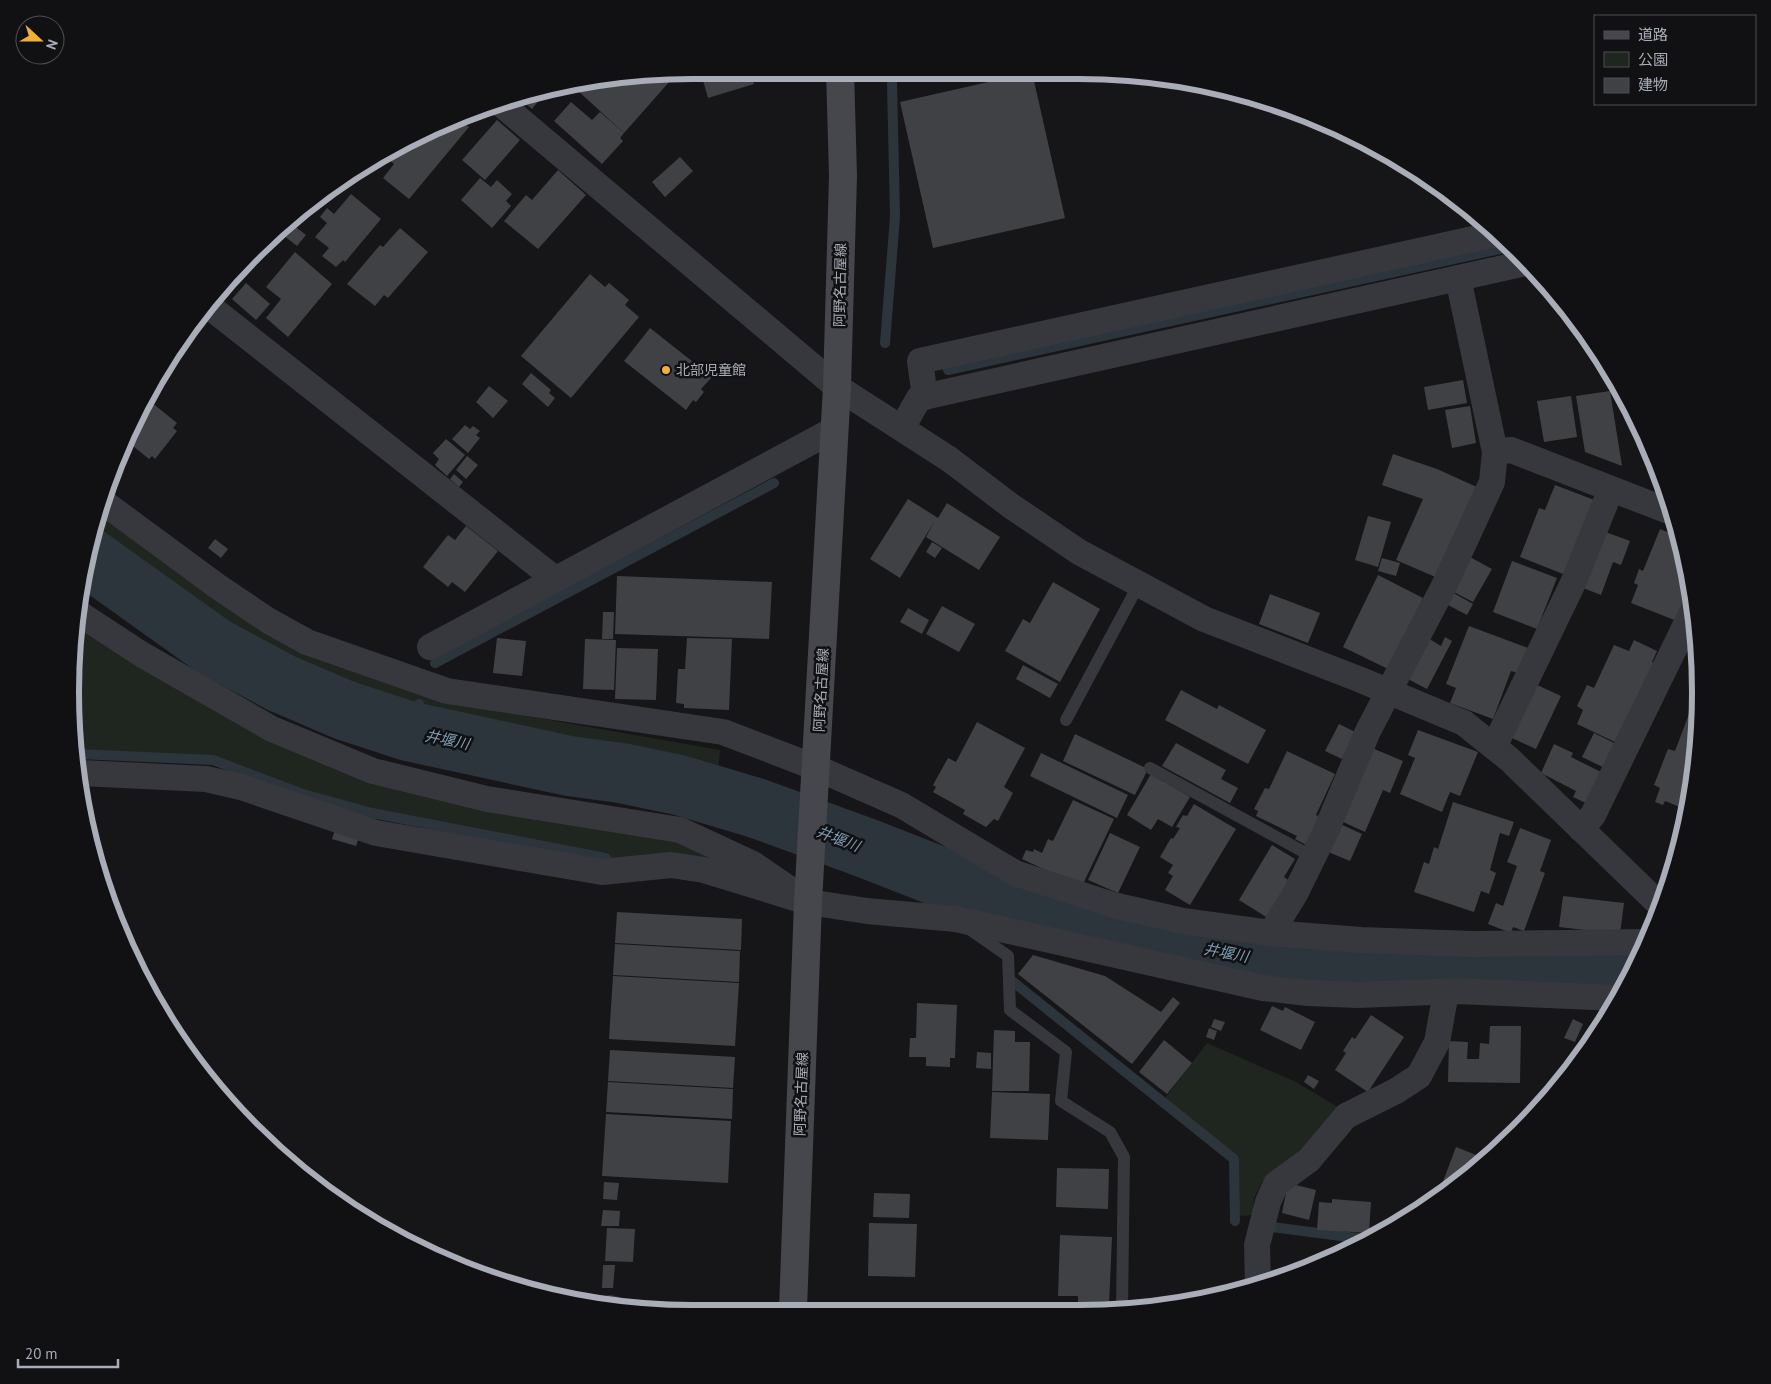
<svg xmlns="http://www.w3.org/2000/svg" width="1771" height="1384" viewBox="0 0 1771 1384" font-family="'PT Sans','Noto Sans JP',sans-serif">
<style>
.green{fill:#1e261f}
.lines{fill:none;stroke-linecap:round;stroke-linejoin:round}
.stream{stroke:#2c353c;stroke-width:10}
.river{stroke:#2c353c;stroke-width:60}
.building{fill:#404145}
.service{stroke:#37383d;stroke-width:12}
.minor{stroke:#37383d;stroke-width:26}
.secondary{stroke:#45474d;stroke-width:28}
.poi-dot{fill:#f2b134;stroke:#111113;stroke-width:2}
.labels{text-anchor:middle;stroke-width:5;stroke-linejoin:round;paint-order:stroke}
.street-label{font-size:14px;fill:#a8adb8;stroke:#111113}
.poi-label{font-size:14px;fill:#a8adb8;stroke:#111113;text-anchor:start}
.water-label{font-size:15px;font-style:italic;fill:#7f9bb3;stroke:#111113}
.rim{fill:none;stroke:#a8adb8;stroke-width:6}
</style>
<rect width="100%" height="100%" fill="#161618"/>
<g class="green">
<polygon points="99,511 237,612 452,703 720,750 717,782 538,750 418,725 425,706 416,703 408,721 345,702 285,674 230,644 89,549 91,531"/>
<polygon points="79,626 279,745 649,831 712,856 739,869 608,866 608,853 373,811 305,790 214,756 78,750 70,692"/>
<polygon points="1207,1043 1294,1081 1343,1110 1307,1148 1262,1182 1254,1198 1253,1215 1239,1216 1239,1158 1165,1098"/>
</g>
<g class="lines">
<g class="stream">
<polyline points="885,343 895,217 892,83"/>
<polyline points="948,370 1509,247"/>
<polyline points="435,663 774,483"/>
<polyline points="408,731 419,704"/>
<polyline points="78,754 213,760 303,794 372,813 606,858"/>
<polyline points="1012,981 1234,1159 1235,1221"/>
<polyline points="1272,1227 1364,1239"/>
</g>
<polyline class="river" points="88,557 214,647 281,683 344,710 408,731 569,766 621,773 679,785 756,808 866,848 981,893 1072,923 1287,964 1631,973"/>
</g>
<g class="building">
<polygon points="700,70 749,70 754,84 708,98"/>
<polygon points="678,72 624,133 576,89 580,85"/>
<polygon points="1032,72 1065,218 933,248 900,102"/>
<polygon points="548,89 532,109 518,97 531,91"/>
<polygon points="571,102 592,120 600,112 624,133 620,138 623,141 602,164 554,121"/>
<polygon points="460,120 469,127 409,199 383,178 394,164 388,159 397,147"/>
<polygon points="497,120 520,140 485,180 462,160"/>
<polygon points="380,155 371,166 368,163 380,154"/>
<polygon points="680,157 693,171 665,197 652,182"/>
<polygon points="558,170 586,195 538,249 504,221 526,195 532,200"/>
<polygon points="480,178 491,187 497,180 512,194 506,201 511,206 492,228 461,200"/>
<polygon points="351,194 381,219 345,262 343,260 336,267 322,256 329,248 315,237 327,223 320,217 327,208 334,214"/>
<polygon points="292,224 306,235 297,246 283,235"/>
<polygon points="400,228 428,252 388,298 384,295 375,306 347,284 380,245 383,247"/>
<polygon points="295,252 332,284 288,337 266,318 281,299 266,287"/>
<polygon points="590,274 605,287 609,283 629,300 625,305 639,317 571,398 521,356"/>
<polygon points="246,283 270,304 256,320 232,299"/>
<polygon points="650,328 712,377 701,389 704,392 696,402 693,400 686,410 624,361"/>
<polygon points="531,373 551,390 549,393 555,398 548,407 522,384"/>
<polygon points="1463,380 1467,403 1428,410 1424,387"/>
<polygon points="489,386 508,401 493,418 476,402"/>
<polygon points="1610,391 1622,466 1585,452 1576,396"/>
<polygon points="1571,396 1577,437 1544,442 1537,401"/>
<polygon points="146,398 177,423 173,428 177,431 155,459 152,456 149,459 128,442"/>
<polygon points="1470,406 1476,443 1452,448 1445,410"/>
<polygon points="465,425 470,429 473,426 480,431 476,435 480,438 468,453 452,439"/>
<polygon points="1641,430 1654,454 1658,467 1646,467 1646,448 1640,448"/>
<polygon points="446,439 465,455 447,476 435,465 439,459 433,453"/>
<polygon points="1393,454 1437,469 1479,488 1440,579 1396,560 1423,499 1382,485"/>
<polygon points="467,456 478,465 466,479 456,470"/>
<polygon points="454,474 463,482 459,487 450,479"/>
<polygon points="1555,485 1597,501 1568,576 1520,557 1539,508 1545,510"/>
<polygon points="908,499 938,518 947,503 1000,537 979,570 926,537 934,522 900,578 870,559"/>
<polygon points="1368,516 1391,522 1378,567 1355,560"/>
<polygon points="466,526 498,551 465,592 452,582 448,587 423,567 448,535 455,540"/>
<polygon points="1660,529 1678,536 1689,571 1691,586 1677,621 1631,603 1638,585 1634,583 1639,569 1643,571"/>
<polygon points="1600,530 1630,541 1621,565 1613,562 1601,595 1578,586"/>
<polygon points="215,539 228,549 221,558 208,548"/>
<polygon points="932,542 942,548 935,558 926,552"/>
<polygon points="1468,556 1492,569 1473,602 1450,590"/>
<polygon points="1382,558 1400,563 1396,576 1378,571"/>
<polygon points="1512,561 1557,578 1537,629 1493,612"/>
<polygon points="1378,575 1423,598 1388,669 1343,647"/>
<polygon points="617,576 772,582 769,639 615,634"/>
<polygon points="1053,582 1100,609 1060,682 1005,651 1023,619 1030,623"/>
<polygon points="1450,591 1473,604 1467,615 1444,603"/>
<polygon points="1270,594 1320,613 1308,643 1259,624"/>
<polygon points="942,606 975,624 959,652 926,634"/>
<polygon points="908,608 929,620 922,634 900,622"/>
<polygon points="603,612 614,612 613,639 602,639"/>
<polygon points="1469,626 1528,648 1518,673 1511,671 1493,719 1450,703 1456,688 1446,684"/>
<polygon points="1426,637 1441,646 1445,637 1452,641 1427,689 1404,677"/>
<polygon points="497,638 526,641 522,676 493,673"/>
<polygon points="687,638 732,639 729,710 684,708 684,704 676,703 678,669 685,669"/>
<polygon points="585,639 616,640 614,690 583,689"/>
<polygon points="1634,640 1657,651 1652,662 1657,665 1619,744 1577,724 1583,710 1577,706 1587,685 1594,688 1614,645 1629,651"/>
<polygon points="617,648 658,649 656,700 615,699"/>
<polygon points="1023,665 1058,684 1050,698 1016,679"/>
<polygon points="1535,684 1561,696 1536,749 1510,737"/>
<polygon points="1181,690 1217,709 1219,705 1266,730 1248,764 1165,720"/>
<polygon points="1692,706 1699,709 1689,811 1665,801 1663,805 1655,802 1660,788 1654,785 1668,749 1675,751"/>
<polygon points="977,722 1025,748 1004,787 1013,793 998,821 994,819 986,827 963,814 965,810 933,792 936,787 933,785 948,758 956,762"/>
<polygon points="1339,724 1355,732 1342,759 1325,751"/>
<polygon points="1418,730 1478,752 1460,796 1450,792 1442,812 1400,794 1415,758 1408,755"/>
<polygon points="1594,733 1618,745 1607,769 1582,757"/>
<polygon points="1075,734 1148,769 1135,795 1063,761"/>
<polygon points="1176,743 1226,770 1221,779 1238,788 1230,803 1162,766"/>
<polygon points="1554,744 1573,753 1571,757 1603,773 1588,804 1573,797 1576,791 1541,773"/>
<polygon points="1372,748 1403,761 1390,793 1383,790 1365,832 1341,821"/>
<polygon points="1287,751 1335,774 1316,815 1324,819 1310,847 1295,839 1297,836 1256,816 1258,811 1254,809 1265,788 1269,789"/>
<polygon points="1041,753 1128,795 1117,818 1030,776"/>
<polygon points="1151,774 1190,797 1172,827 1158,819 1151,830 1127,815"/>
<polygon points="1073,800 1114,819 1083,884 1067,880 1022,859 1026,850 1033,852 1034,849 1042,853 1048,839 1053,841"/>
<polygon points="1453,802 1514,822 1509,836 1500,833 1490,870 1496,873 1489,894 1481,891 1474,912 1414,892 1424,862 1429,864 1434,847 1438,849"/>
<polygon points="1194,804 1236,829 1190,905 1165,890 1173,876 1168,873 1173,865 1160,857 1171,838 1173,839 1180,828 1176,827 1183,815 1187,816"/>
<polygon points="1338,823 1362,834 1350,861 1326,851"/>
<polygon points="1520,828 1551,840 1540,871 1545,873 1524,931 1513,927 1511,933 1488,924 1496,903 1503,906 1517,866 1507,862"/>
<polygon points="335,830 359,837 356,846 332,839"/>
<polygon points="1110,833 1140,847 1118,893 1088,880"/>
<polygon points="1272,845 1295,859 1284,877 1293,883 1271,920 1239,900"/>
<polygon points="1563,896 1624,903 1620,934 1559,927"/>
<polygon points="617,912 742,919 741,950 615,943"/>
<polygon points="615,944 740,951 739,982 613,975"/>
<polygon points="1033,955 1105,976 1161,1012 1173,997 1180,1003 1132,1064 1018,974"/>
<polygon points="613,976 739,983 735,1046 609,1039"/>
<polygon points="917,1003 957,1005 955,1058 950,1058 950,1067 926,1066 926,1057 909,1057 910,1038 916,1038"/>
<polygon points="1272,1006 1283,1011 1285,1007 1315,1022 1301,1050 1260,1030"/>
<polygon points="1371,1015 1404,1037 1368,1092 1335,1070 1346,1053 1343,1051 1352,1037 1355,1039"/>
<polygon points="1214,1019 1225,1022 1221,1031 1211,1027"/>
<polygon points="1573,1019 1583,1024 1575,1042 1564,1038"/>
<polygon points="1490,1026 1521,1026 1520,1083 1448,1082 1449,1041 1468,1042 1467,1059 1479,1059 1480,1043 1489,1044"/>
<polygon points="1209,1028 1217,1031 1214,1040 1206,1037"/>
<polygon points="994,1030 1015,1031 1015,1042 1030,1042 1029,1091 992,1091"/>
<polygon points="1164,1040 1192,1063 1167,1094 1139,1072"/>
<polygon points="610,1050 735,1057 733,1088 608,1081"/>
<polygon points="977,1052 991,1053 991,1069 976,1068"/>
<polygon points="1308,1075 1319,1081 1314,1089 1304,1082"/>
<polygon points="608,1082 733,1089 732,1119 606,1112"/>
<polygon points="992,1092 1050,1094 1048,1140 990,1138"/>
<polygon points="606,1114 731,1121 728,1183 602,1176"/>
<polygon points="1456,1147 1486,1159 1436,1200"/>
<polygon points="1057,1168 1109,1169 1108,1209 1056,1207"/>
<polygon points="604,1182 619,1183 617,1200 603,1199"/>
<polygon points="1288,1183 1316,1190 1309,1220 1282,1213"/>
<polygon points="874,1193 910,1194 909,1218 873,1217"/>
<polygon points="1332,1199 1371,1202 1369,1233 1317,1230 1319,1202 1332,1203"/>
<polygon points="603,1210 620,1211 619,1226 601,1226"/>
<polygon points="869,1223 917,1224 915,1277 868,1276"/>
<polygon points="607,1228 635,1229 633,1262 605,1261"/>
<polygon points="1060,1235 1112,1237 1109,1306 1114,1306 1114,1309 1089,1309 1089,1305 1078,1305 1078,1296 1058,1296"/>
<polygon points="603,1265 615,1265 613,1288 602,1288"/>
</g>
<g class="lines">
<g class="service">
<polyline points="1066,720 1139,584"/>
<polyline points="1150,768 1313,857"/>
<polyline points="968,928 1008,956 1010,1010 1066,1052 1061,1101 1110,1132 1124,1157 1122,1309"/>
</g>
<g class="minor">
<polyline points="501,104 837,387 949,459 1011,506 1079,552 1204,619 1361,680 1464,723 1509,759 1661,906"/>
<polyline points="1458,278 1495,452 1511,450 1671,512"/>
<polyline points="210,307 555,579"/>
<polyline points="925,397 920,361 1496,234"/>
<polyline points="902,428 919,398 1526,263"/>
<polyline points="103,502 217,586 269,621 307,642 447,691 723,732 817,768 901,805 1015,873 1113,905 1183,921 1271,933 1361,940 1472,944 1647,942"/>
<polyline points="80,614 141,654 272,729 373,771 487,799 680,830 753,864 788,888"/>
<polyline points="430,647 835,429"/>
<polyline points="1494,747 1574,581 1611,489"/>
<polyline points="81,773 206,779 241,787 376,833 602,872 671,865 704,870 808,902 867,911 956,919 1263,988 1308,993 1358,995 1457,991 1617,998"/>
<polyline points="1581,829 1593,815 1693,610"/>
<polyline points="1271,933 1295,894 1325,833 1368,731 1445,584 1492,482 1495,452"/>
<polyline points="1258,1286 1257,1245 1268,1202 1276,1184 1309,1160 1346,1116 1396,1091 1419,1076 1437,1042 1446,992"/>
<polyline points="610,1308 614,1309"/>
</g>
<polyline class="secondary" points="793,1309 808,902 837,387 843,176 840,70"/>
</g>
<circle class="poi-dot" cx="666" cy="370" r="5"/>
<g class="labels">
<g class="street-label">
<text transform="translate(840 285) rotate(-89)" y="5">阿野名古屋線</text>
<text transform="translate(821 690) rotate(-87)" y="5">阿野名古屋線</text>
<text transform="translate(801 1094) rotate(-88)" y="5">阿野名古屋線</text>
</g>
<g class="poi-label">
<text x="676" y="375">北部児童館</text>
</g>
<g class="water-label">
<text transform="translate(447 740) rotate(12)" y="5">井堰川</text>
<text transform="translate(838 839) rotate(21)" y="5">井堰川</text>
<text transform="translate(1226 953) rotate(11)" y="5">井堰川</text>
</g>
</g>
<path d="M0 0H1771V1384H0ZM692 79H1079A613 613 0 0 1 1692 692V692A613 613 0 0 1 1079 1305H692A613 613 0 0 1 79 692V692A613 613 0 0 1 692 79Z" fill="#111113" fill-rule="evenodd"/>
<path class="rim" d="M692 79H1079A613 613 0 0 1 1692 692V692A613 613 0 0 1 1079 1305H692A613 613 0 0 1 79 692V692A613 613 0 0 1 692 79Z"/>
<rect x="1594" y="15" width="162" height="90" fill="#111113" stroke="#4d4f55"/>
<rect x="1604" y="31" width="25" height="8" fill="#45474d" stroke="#4d4f55"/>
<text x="1638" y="40" font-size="15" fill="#a8adb8">道路</text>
<rect x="1604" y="52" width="25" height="15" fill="#1e261f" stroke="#4d4f55"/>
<text x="1638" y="65" font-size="15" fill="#a8adb8">公園</text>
<rect x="1604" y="78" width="25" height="15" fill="#404145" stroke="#4d4f55"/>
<text x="1638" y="90" font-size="15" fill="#a8adb8">建物</text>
<g transform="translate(40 40) rotate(111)"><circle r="24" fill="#111113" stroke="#4d4f55"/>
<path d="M0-4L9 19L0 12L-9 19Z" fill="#f2b134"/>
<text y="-8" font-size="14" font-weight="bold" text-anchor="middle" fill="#a8adb8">N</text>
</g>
<path d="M18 1359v8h100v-8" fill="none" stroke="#a8adb8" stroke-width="2.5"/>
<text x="25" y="1359" font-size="15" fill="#a8adb8" stroke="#111113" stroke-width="4" paint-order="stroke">20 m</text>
</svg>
